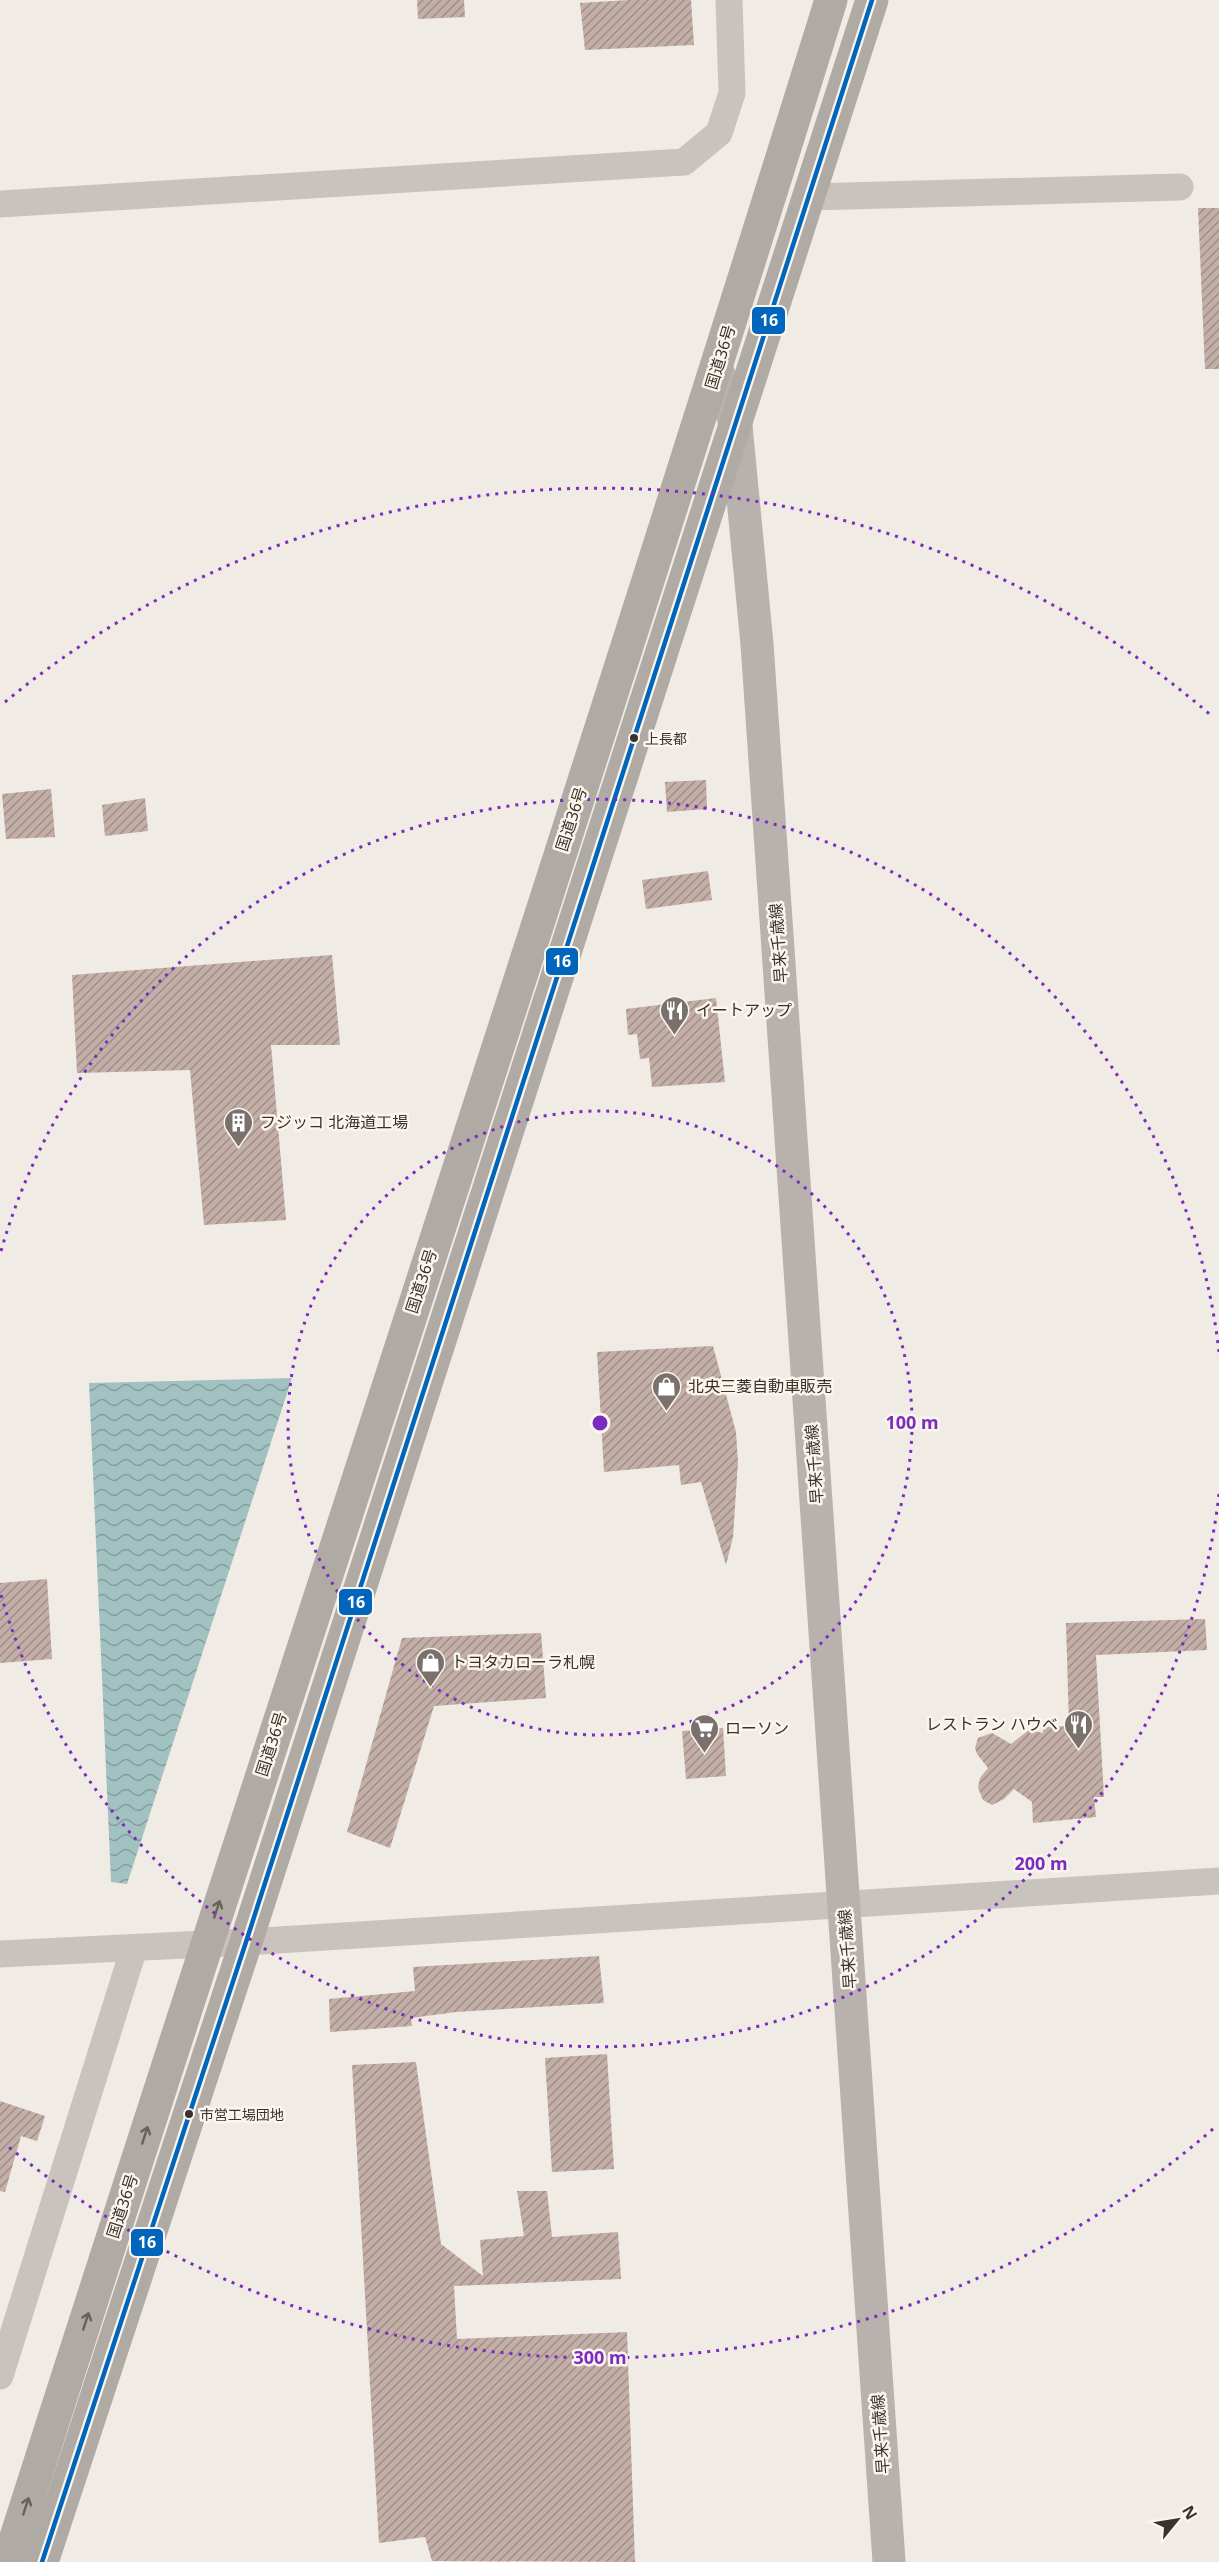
<svg xmlns="http://www.w3.org/2000/svg" width="1219" height="2562" viewBox="0 0 1219 2562" font-family="'Noto Sans','Noto Sans JP',sans-serif">
<style>
.water{fill:url(#water-waves)}
.building{fill:url(#building-hatch)}
.lines{fill:none;stroke-linecap:round;stroke-linejoin:round}
.minor{stroke:#c9c3be;stroke-width:27}
.major{stroke:#b8b1ad;stroke-width:33}
.highway{stroke:#afaaa4;stroke-width:33}
.bus-1-casing{stroke:#fbf5ee;stroke-width:9}
.bus-1{stroke:#0065bd;stroke-width:4.5}
.oneway{stroke:#69615b}
.ring{fill:none;stroke:#7b2cbf;stroke-width:3;stroke-dasharray:3 6}
.bus-dot{fill:#3b302b;stroke:#fbf5ee;stroke-width:2}
.labels{text-anchor:middle;stroke-width:5;stroke-linejoin:round;paint-order:stroke}
.bus-label{font-size:14px;fill:#3b302b;stroke:#fbf5ee;text-anchor:start}
.street-label{font-size:16px;fill:#3b302b;stroke:#fbf5ee}
.poi-label{font-size:16px;fill:#3b302b;stroke:#fbf5ee;text-anchor:start}
.centre{fill:#7b2cbf;stroke:#fbf5ee;stroke-width:3}
.ring-label{font-size:18px;text-anchor:middle;font-weight:bold;fill:#7b2cbf;stroke:#fbf5ee;stroke-width:5;stroke-linejoin:round;paint-order:stroke}
.line-badge{stroke:#fbf5ee;stroke-width:2}
.badge-label{font-size:16px;text-anchor:middle;font-weight:bold;fill:#fff}
</style>
<defs>
<pattern id="water-waves" width="16" height="10" patternUnits="userSpaceOnUse" patternTransform="scale(1.5)"><rect width="16" height="10" fill="#a1c2c1"/><path d="M0 5q4-4 8 0t8 0" fill="none" stroke="#849e9d"/></pattern>
<pattern id="building-hatch" width="6" height="6" patternUnits="userSpaceOnUse" patternTransform="scale(1.5)"><rect width="6" height="6" fill="#c3afa7"/><path d="M-1 1l2-2M0 6l6-6M5 7l2-2" fill="none" stroke="#a08f88"/></pattern>
</defs>
<rect width="100%" height="100%" fill="#f0ebe5"/>
<polygon class="water" points="292,1378 127,1884 111,1882 89,1383"/>
<g class="building">
<polygon points="417,0 464,0 465,17 418,19"/>
<polygon points="630,0 691,0 694,45 585,50 580,3"/>
<polygon points="1198,208 1219,208 1219,369 1205,369"/>
<polygon points="706,780 707,809 667,812 665,782"/>
<polygon points="51,789 55,837 6,839 2,794"/>
<polygon points="145,798 148,831 105,836 102,805"/>
<polygon points="708,871 712,900 646,909 642,880"/>
<polygon points="332,955 340,1045 271,1045 286,1220 204,1225 190,1070 77,1073 72,975"/>
<polygon points="716,998 725,1082 652,1087 649,1058 640,1059 637,1034 628,1035 626,1009"/>
<polygon points="713,1346 736,1432 738,1462 733,1537 726,1565 701,1482 681,1485 679,1465 604,1472 597,1352"/>
<polygon points="47,1579 52,1659 0,1663 0,1583"/>
<polygon points="1205,1619 1207,1650 1096,1655 1104,1797 1094,1797 1096,1817 1033,1823 1032,1802 1014,1789 1004,1799 992,1805 983,1800 978,1788 980,1778 988,1768 977,1754 975,1748 978,1738 992,1733 1011,1744 1029,1730 1043,1733 1043,1727 1069,1726 1066,1623"/>
<polygon points="541,1633 546,1698 434,1706 390,1848 347,1832 402,1638"/>
<polygon points="723,1728 726,1776 686,1779 682,1731"/>
<polygon points="599,1956 604,2003 456,2012 411,2018 412,2026 330,2032 329,1999 415,1991 413,1967"/>
<polygon points="607,2054 614,2169 552,2172 545,2058"/>
<polygon points="416,2062 441,2244 483,2276 480,2240 524,2236 517,2191 547,2191 552,2237 618,2232 621,2279 454,2286 457,2339 627,2332 635,2562 432,2561 425,2537 379,2543 352,2065"/>
<polygon points="0,2101 45,2116 37,2141 21,2136 5,2192 0,2191"/>
</g>
<g class="lines">
<g class="minor">
<polyline points="810,197 1180,187"/>
<polyline points="0,204 684,162 719,133 732,93 729,0"/>
<polyline points="0,1954 246,1942 1219,1881"/>
<polyline points="0,2376 134,1948"/>
</g>
<polyline class="major" points="717,369 736,426 757,644 889,2562"/>
<g class="highway">
<path d="M8,2562C281,1708 565,856 831,0"/>
<polyline points="42,2562 246,1942 872,0"/>
</g>
<defs>
<polyline id="bus-1" points="42,2562 246,1942 872,0"/>
</defs>
<use href="#bus-1" class="bus-1-casing"/>
<use href="#bus-1" class="bus-1"/>
</g>
<defs><path id="oneway-shaft" d="M-6 0H5M1.5-3L5.5 0L1.5 3" fill="none" stroke-width="1.6" stroke-linecap="round" stroke-linejoin="round" transform="scale(1.5)"/></defs>
<g class="oneway">
<use href="#oneway-shaft" transform="translate(217 1909) rotate(-72)"/>
<use href="#oneway-shaft" transform="translate(145 2135) rotate(-72)"/>
<use href="#oneway-shaft" transform="translate(86 2321) rotate(-72)"/>
<use href="#oneway-shaft" transform="translate(26 2506) rotate(-72)"/>
</g>
<g class="ring">
<circle cx="600" cy="1423" r="312"/>
<path d="M1219 1494A623 623 0 0 1 1 1595M1 1251A623 623 0 0 1 1219 1352"/>
<path d="M1213 2129A935 935 0 0 1 5 2144M5 702A935 935 0 0 1 1213 717"/>
</g>
<defs>
<symbol id="restaurant-pin" viewBox="-11 -11 22 30"><path d="M0 17L-7.5 6A9.5 9.5 0 1 1 7.5 6Z" fill="#7a716c" stroke="#fbf5ee"/><path d="M-5-6h1v4h1v-4h1v4h1v-4h1v5L-1.5 .5V6h-2V.5L-5-1ZM5-6V6H3V1.5H1.5Q1.5-4 5-6Z" fill="#fff"/></symbol>
<symbol id="building-pin" viewBox="-11 -11 22 30"><path d="M0 17L-7.5 6A9.5 9.5 0 1 1 7.5 6Z" fill="#7a716c" stroke="#fbf5ee"/><path d="M-4-6H4V6H1V3H-1V6H-4ZM-2.5-4.3h1.7v1.8h-1.7ZM.8-4.3h1.7v1.8H.8ZM-2.5-1h1.7V.8h-1.7ZM.8-1h1.7V.8H.8Z" fill="#fff"/></symbol>
<symbol id="shop-pin" viewBox="-11 -11 22 30"><path d="M0 17L-7.5 6A9.5 9.5 0 1 1 7.5 6Z" fill="#7a716c" stroke="#fbf5ee"/><path d="M-5-2.5h2.3a2.7 3.5 0 0 1 5.4 0H5L5.5 6h-11ZM-1.5-2.5h3a1.5 2.3 0 0 0-3 0Z" fill="#fff"/></symbol>
<symbol id="supermarket-pin" viewBox="-11 -11 22 30"><path d="M0 17L-7.5 6A9.5 9.5 0 1 1 7.5 6Z" fill="#7a716c" stroke="#fbf5ee"/><path d="M-6-5.5h2.5l.6 2H6L4.5 2H-2.5L-4.4-4H-6ZM-1.5 3.2a1.3 1.3 0 1 0 .1 0ZM3 3.2a1.3 1.3 0 1 0 .1 0Z" fill="#fff"/></symbol>
</defs>
<g fill-rule="evenodd">
<use href="#restaurant-pin" x="658" y="994" width="33" height="45"/>
<use href="#building-pin" x="222" y="1106" width="33" height="45"/>
<use href="#shop-pin" x="650" y="1370" width="33" height="45"/>
<use href="#shop-pin" x="414" y="1646" width="33" height="45"/>
<use href="#restaurant-pin" x="1062" y="1708" width="33" height="45"/>
<use href="#supermarket-pin" x="688" y="1712" width="33" height="45"/>
</g>
<g class="bus-dot">
<circle cx="634" cy="738" r="5"/>
<circle cx="189" cy="2114" r="5"/>
</g>
<g class="labels">
<g class="bus-label">
<text x="645" y="744">上長都</text>
<text x="200" y="2120">市営工場団地</text>
</g>
<g class="street-label">
<text transform="translate(720 357) rotate(-73)" y="6">国道36号</text>
<text transform="translate(571 819) rotate(-72)" y="6">国道36号</text>
<text transform="translate(778 943) rotate(-94)" y="6">早来千歳線</text>
<text transform="translate(421 1281) rotate(-72)" y="6">国道36号</text>
<text transform="translate(814 1464) rotate(-94)" y="6">早来千歳線</text>
<text transform="translate(271 1744) rotate(-72)" y="6">国道36号</text>
<text transform="translate(847 1949) rotate(-94)" y="6">早来千歳線</text>
<text transform="translate(122 2206) rotate(-72)" y="6">国道36号</text>
<text transform="translate(880 2434) rotate(-94)" y="6">早来千歳線</text>
</g>
<g class="poi-label">
<text x="696" y="1016">イートアップ</text>
<text x="260" y="1128">フジッコ 北海道工場</text>
<text x="688" y="1392">北央三菱自動車販売</text>
<text x="451" y="1668">トヨタカローラ札幌</text>
<text x="1058" y="1730" text-anchor="end">レストラン ハウベ</text>
<text x="725" y="1734">ローソン</text>
</g>
</g>
<circle cx="600" cy="1423" r="9" class="centre"/>
<g class="ring-label">
<text x="912" y="1429">100 m</text>
<text x="1041" y="1870">200 m</text>
<text x="600" y="2364">300 m</text>
</g>
<g class="line-badge">
<rect x="751" y="306" width="35" height="29" rx="6" fill="#0065bd"/>
<rect x="545" y="947" width="34" height="29" rx="6" fill="#0065bd"/>
<rect x="338" y="1588" width="35" height="28" rx="6" fill="#0065bd"/>
<rect x="130" y="2228" width="34" height="29" rx="6" fill="#0065bd"/>
</g>
<g class="badge-label">
<text x="769" y="326">16</text>
<text x="562" y="967">16</text>
<text x="356" y="1608">16</text>
<text x="147" y="2248">16</text>
</g>
<g transform="translate(1177 2520) rotate(60)" stroke="#fbf5ee" stroke-width="4.5" paint-order="stroke">
<path d="M0-4.5L10 22L0 15L-10 22Z" fill="#3b302b"/>
<text y="-9" font-size="16" font-weight="bold" text-anchor="middle" fill="#3b302b">N</text>
</g>
</svg>
